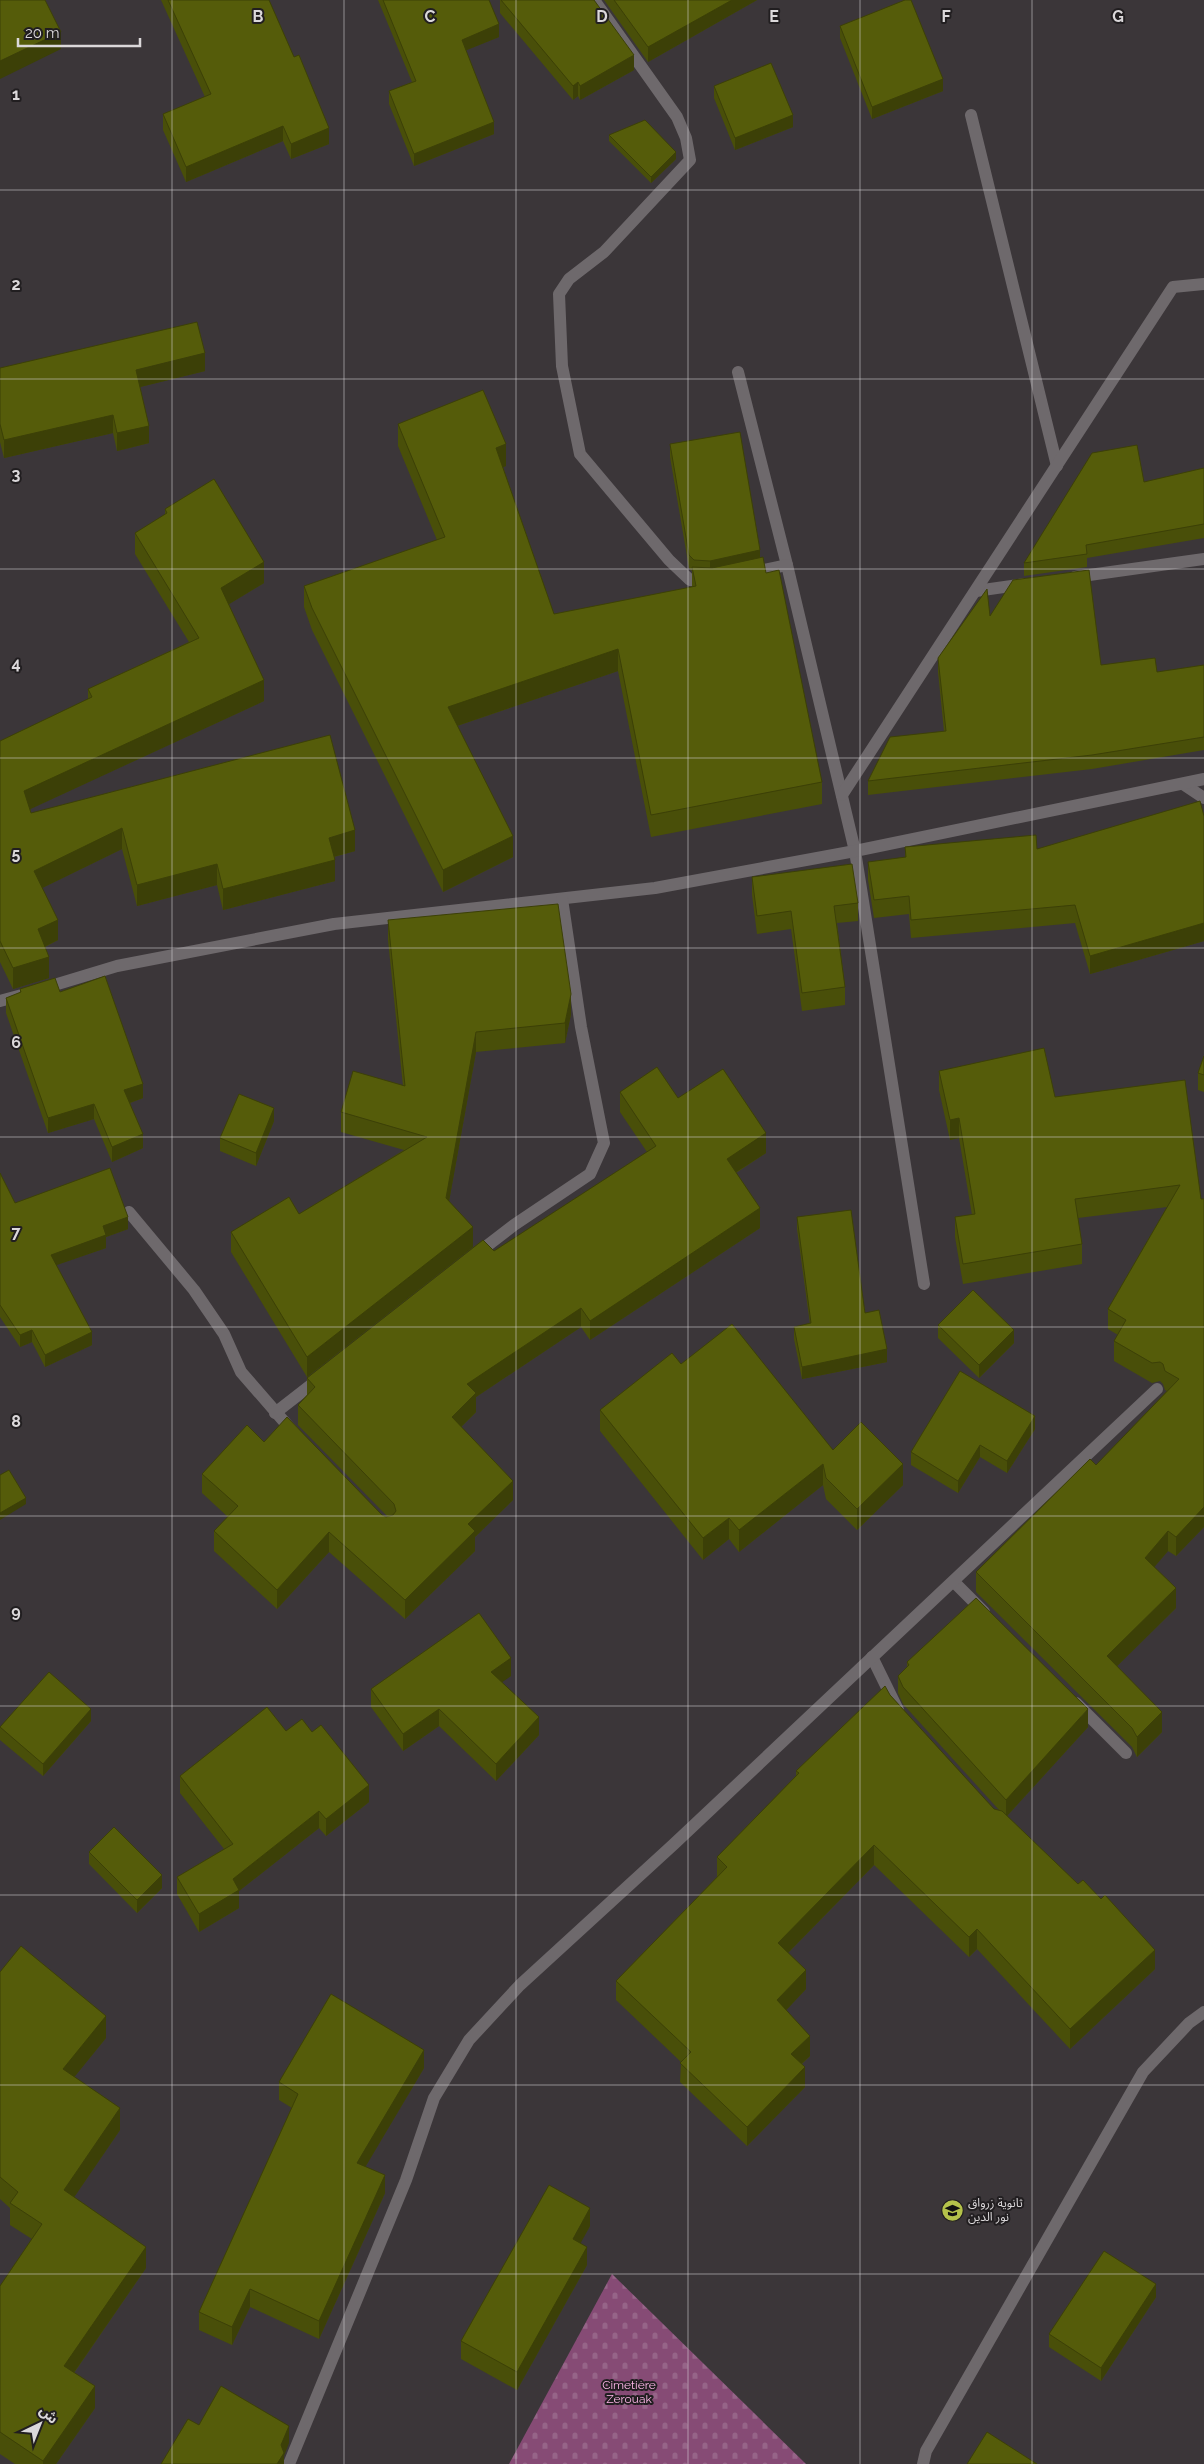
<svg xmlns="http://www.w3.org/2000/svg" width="1204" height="2464" viewBox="0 0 1204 2464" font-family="Raleway,'Noto Sans Arabic',sans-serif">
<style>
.cemetery{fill:url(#cemetery-stones)}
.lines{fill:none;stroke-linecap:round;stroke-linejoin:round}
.minor{stroke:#6e696c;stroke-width:12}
.wall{fill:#494f09}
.shaded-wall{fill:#3c4007}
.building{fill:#555c0a;stroke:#3c4007}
.grid{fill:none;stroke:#dbd8da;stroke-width:1;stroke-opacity:0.55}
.labels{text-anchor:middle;stroke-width:4;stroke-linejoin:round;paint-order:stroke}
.poi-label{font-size:12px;fill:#dbd8da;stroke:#211e20;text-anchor:start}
.park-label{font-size:12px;fill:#feb7e8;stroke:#211e20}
.grid-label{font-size:16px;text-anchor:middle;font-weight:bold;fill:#dbd8da;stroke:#211e20;stroke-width:4;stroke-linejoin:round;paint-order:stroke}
</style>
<defs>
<pattern id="cemetery-stones" width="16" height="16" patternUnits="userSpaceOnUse" patternTransform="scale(1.25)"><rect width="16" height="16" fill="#864b75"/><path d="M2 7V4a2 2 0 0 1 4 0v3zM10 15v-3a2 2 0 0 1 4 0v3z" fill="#966488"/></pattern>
</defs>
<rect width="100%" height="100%" fill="#3b3639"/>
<polygon class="cemetery" points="612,2274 806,2464 509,2464"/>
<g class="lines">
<g class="minor">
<polyline points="594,0 677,117 686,138 690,160 604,252 569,279 559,294 562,366 580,454 669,560 690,580 709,582"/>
<polyline points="971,115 1057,466"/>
<polyline points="738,372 787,565 855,851 924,1284"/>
<polyline points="750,573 787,565"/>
<polyline points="1075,577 1204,559"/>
<polyline points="976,591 1025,584"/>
<polyline points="1183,784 1204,798"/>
<polyline points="842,795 1173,287 1204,284"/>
<polyline points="41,989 117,966 334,924 655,888 855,851 1204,779"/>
<polyline points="0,1001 22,995"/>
<polyline points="129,1212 194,1290 224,1334 241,1372 294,1433"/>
<polyline points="475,1255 514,1225 590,1174 604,1143 581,1027 562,899"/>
<polyline points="275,1413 320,1378"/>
<polyline points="954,1582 984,1612"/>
<polyline points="872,1657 898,1710"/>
<polyline points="1076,1703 1126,1753"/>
<polyline points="289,2464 406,2180 434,2098 469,2040 520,1985 674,1844 1157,1389"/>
<polyline points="923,2464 926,2451 1143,2072 1189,2023 1204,2012"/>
</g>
</g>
<g class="wall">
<polygon points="161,0 269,0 294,57 329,144 291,159 283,141 186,182 163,130 163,114 205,97"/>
<polygon points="378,0 489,0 499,37 466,50 494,134 414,166 389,104 389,91 412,82"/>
<polygon points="500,0 594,0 634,70 580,100 578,96 573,100 500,13"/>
<polygon points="604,0 757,0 648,62"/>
<polygon points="840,26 943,91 872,119 840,38"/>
<polygon points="714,86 793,127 735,150 714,98"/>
<polygon points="609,135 676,159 651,183 609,141"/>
<polygon points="0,368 205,371 140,387 149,443 117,451 113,433 4,458 0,442"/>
<polygon points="398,424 506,466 503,467 554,614 692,587 692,571 689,568 670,457 670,444 760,558 766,573 822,782 822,804 651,837 618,671 457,726 513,857 443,892 312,630 304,607 304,586 437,540 398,446"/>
<polygon points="1204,468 1204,538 1087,558 1087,567 1024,576 1024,563 1144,482"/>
<polygon points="165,509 264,583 229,604 264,701 30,809 31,813 355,851 334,857 335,881 223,910 217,885 137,906 122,849 42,888 58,940 45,947 49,978 13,989 0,962 0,741 88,699 88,689 189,642 135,554 135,533 165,515"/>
<polygon points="990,616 1101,665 1157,672 1204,665 1204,750 1092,769 868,795 868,781 944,731 938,672 938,658"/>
<polygon points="1204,816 1204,941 1090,974 1075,923 911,938 909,914 874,918 868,880 868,862 905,857 905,847 1037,849"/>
<polygon points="752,877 858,903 858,921 837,923 845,987 845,1005 802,1011 791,929 757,934 752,895"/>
<polygon points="388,920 571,1014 565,1043 476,1052 449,1201 473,1247 307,1377 231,1252 231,1232 299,1214 404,1150 341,1132 341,1112 403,1086 388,940"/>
<polygon points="20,989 143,1098 130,1103 143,1148 112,1162 94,1119 48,1133 6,1013 6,998 20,993"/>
<polygon points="1204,1056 1204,1092 1198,1090 1198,1073"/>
<polygon points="939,1071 1055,1097 1201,1199 1204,1199 1204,1527 1176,1556 1168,1551 1154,1567 1176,1608 1117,1666 1162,1732 1137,1757 1132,1747 976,1592 976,1572 1096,1465 1167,1391 1165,1390 1163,1384 1160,1381 1152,1383 1114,1361 1114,1341 1118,1335 1108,1329 1108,1309 1167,1207 1078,1218 1082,1244 1082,1264 963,1284 955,1237 955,1217 972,1215 959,1138 950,1140 939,1090"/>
<polygon points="620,1092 678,1098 766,1153 736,1173 760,1228 590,1340 581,1327 476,1397 476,1412 461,1427 513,1500 475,1537 475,1551 405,1619 329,1552 277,1609 214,1551 214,1531 228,1517 202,1493 202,1474 264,1442 382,1515 386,1517 388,1517 298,1425 298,1405 307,1395 307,1378 494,1251 647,1152 620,1112"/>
<polygon points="274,1121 256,1166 220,1151 220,1138"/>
<polygon points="0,1173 15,1203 128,1229 106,1237 106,1248 56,1265 92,1345 45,1367 32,1342 20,1347 0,1317"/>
<polygon points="797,1217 865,1313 887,1362 802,1379 794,1339 794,1327 810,1324 797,1229"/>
<polygon points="938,1325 1014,1343 979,1378 938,1338"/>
<polygon points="681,1364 833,1450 903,1485 857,1530 826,1499 823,1485 739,1552 729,1539 703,1560 600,1431 600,1410"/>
<polygon points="1035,1429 1007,1473 980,1457 958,1493 911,1465 911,1452"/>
<polygon points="907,1662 1088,1727 1007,1816 1155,1969 1070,2049 977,1949 969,1957 874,1865 788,1953 806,1989 786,2010 810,2056 802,2064 805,2087 747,2146 680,2082 681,2062 616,2000 616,1981 717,1877 717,1857 796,1776 796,1771 890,1695 994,1809 1000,1811 903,1704 898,1693 898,1676 907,1667"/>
<polygon points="511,1676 501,1682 539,1735 496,1781 439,1726 403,1751 371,1707 371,1689"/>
<polygon points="91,1721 43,1776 0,1740 0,1727"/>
<polygon points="286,1731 369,1802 326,1836 319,1828 239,1891 239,1908 199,1932 177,1894 177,1877 224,1849 180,1793 180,1776"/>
<polygon points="89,1852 162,1888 137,1913 89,1864"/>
<polygon points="0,1972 106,2038 74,2077 120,2130 74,2197 146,2268 74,2373 95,2408 56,2464 15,2464 0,2454 0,2286 32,2239 10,2225 10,2208 0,2199"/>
<polygon points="424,2068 365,2167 385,2193 319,2339 250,2307 232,2345 199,2330 199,2312 292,2108 279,2100 279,2082"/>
<polygon points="590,2226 580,2243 587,2265 517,2390 461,2359 461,2341"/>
<polygon points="1156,2297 1101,2381 1049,2347 1049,2334"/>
</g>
<g class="shaded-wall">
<polygon points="732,0 757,0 648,62 648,47"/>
<polygon points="499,24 499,37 462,52 462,40"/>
<polygon points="61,32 61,49 0,79 0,61"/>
<polygon points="634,55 634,70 580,100 580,86"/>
<polygon points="943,79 943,91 872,119 872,107"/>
<polygon points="578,82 578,96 573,100 573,86"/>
<polygon points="793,115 793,127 735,150 735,138"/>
<polygon points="494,122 494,134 414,166 414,154"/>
<polygon points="283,126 283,141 186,182 186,167"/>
<polygon points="329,128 329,144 291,159 291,144"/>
<polygon points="676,152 676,159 651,183 651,177"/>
<polygon points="205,353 205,371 136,388 136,370"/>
<polygon points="113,415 113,433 4,458 4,440"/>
<polygon points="149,426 149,443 117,451 117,433"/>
<polygon points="506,444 506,466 496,470 496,448"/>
<polygon points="760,550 760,563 710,574 710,561"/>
<polygon points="264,562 264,583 221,609 221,588"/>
<polygon points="618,649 618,671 448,729 448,707"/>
<polygon points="264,680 264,701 24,812 24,791"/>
<polygon points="122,828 122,849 34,892 34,871"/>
<polygon points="355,830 355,851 329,858 329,838"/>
<polygon points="513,836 513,857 443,892 443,870"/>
<polygon points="335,860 335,881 223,910 223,889"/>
<polygon points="217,864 217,885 137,906 137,885"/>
<polygon points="58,920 58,940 38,950 38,929"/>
<polygon points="1204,923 1204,941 1090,974 1090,956"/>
<polygon points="49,957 49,978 13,989 13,968"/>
<polygon points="571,994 571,1014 565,1043 565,1023"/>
<polygon points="476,1032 476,1052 446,1218 446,1198"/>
<polygon points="143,1084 143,1098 124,1105 124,1090"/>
<polygon points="94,1104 94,1119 48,1133 48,1118"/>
<polygon points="274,1108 274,1121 256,1166 256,1153"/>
<polygon points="959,1118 959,1138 950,1140 950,1120"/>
<polygon points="766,1133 766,1153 727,1178 727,1159"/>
<polygon points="143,1134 143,1148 112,1162 112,1147"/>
<polygon points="760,1208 760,1228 590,1340 590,1321"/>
<polygon points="128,1217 128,1229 106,1237 106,1248 51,1267 51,1255 103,1226"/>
<polygon points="473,1227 473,1247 307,1377 307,1357"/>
<polygon points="581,1308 581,1327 476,1397 476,1412 452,1436 452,1417 467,1384"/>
<polygon points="32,1330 32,1342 20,1347 20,1335"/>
<polygon points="1014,1330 1014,1343 979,1378 979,1365"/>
<polygon points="92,1332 92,1345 45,1367 45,1355"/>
<polygon points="887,1349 887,1362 802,1379 802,1367"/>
<polygon points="1035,1416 1035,1429 1007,1473 1007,1461"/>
<polygon points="980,1445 980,1457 958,1493 958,1481"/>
<polygon points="823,1464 823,1485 739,1552 739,1530"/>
<polygon points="903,1464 903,1485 857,1530 857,1509"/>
<polygon points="513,1481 513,1500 475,1537 475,1551 405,1619 405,1600 468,1524"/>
<polygon points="26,1498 26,1504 0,1520 0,1513"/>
<polygon points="1204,1507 1204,1527 1176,1556 1176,1537"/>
<polygon points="729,1518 729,1539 703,1560 703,1538"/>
<polygon points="1168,1531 1168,1551 1145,1578 1145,1558"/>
<polygon points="329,1532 329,1552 277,1609 277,1590"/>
<polygon points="1176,1588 1176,1608 1107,1676 1107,1656"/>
<polygon points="511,1658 511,1676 491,1690 491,1672"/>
<polygon points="91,1709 91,1721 43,1776 43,1764"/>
<polygon points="439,1709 439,1726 403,1751 403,1734"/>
<polygon points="1088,1709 1088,1727 1006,1817 1006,1800"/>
<polygon points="1162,1712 1162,1732 1137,1757 1137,1737"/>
<polygon points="539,1717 539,1735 496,1781 496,1764"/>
<polygon points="369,1785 369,1802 326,1836 326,1819"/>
<polygon points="319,1811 319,1828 239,1891 239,1908 199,1932 199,1914 233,1879"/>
<polygon points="874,1845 874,1865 778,1963 778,1943"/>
<polygon points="162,1875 162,1888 137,1913 137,1900"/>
<polygon points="977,1929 977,1949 969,1957 969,1937"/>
<polygon points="1155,1950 1155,1969 1070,2049 1070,2029"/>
<polygon points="806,1970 806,1989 777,2020 777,2000"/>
<polygon points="106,2016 106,2038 63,2091 63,2069"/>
<polygon points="810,2036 810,2056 791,2073 791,2054"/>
<polygon points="424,2050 424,2068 357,2181 357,2163"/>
<polygon points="805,2067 805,2087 747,2146 747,2127"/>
<polygon points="120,2108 120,2130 64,2212 64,2190"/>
<polygon points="385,2175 385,2193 319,2339 319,2321"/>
<polygon points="590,2208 590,2226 573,2257 573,2239"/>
<polygon points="146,2247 146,2268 64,2387 64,2366"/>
<polygon points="587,2247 587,2265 517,2390 517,2372"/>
<polygon points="1156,2284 1156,2297 1101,2381 1101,2368"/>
<polygon points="250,2289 250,2307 232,2345 232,2327"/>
<polygon points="95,2386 95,2408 56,2464 43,2464 43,2461"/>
<polygon points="289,2426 289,2443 284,2456 284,2464 277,2464 281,2445"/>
</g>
<g class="building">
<polygon points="0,0 45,0 61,32 0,61"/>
<polygon points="168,0 269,0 294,57 299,55 329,128 291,144 283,126 186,167 163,114 211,94"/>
<polygon points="383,0 489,0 499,24 462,40 494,122 414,154 389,91 416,81"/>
<polygon points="501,0 594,0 634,55 580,86 578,82 573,86"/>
<polygon points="614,0 732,0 648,47"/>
<polygon points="905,0 911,0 943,79 872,107 840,26"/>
<polygon points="771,63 793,115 735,138 714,86"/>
<polygon points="645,120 676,152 651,177 609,135"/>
<polygon points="197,322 205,353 136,370 149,426 117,433 113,415 4,440 0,424 0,368"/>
<polygon points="483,390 506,444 496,448 554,614 696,586 692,567 712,568 763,557 766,573 779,570 822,782 651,815 618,649 448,707 513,836 443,870 312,608 304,586 445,537 398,424"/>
<polygon points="740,432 760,550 710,561 694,560 689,555 670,444"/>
<polygon points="1137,445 1144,482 1204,468 1204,524 1086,545 1087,554 1024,563 1092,453"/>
<polygon points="214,479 264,562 221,588 264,680 24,791 31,813 330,735 355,830 329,838 335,860 223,889 217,864 137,885 122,828 34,871 58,920 38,929 49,957 13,968 0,941 0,741 92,697 88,689 199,638 135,533 167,513 165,509"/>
<polygon points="1089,570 1101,665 1155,658 1157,672 1204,665 1204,737 1092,755 868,781 890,737 946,731 938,658 987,589 990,616 1013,580"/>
<polygon points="1200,801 1204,816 1204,923 1090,956 1075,905 911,920 909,896 874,900 868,862 906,857 905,847 1036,835 1037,849"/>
<polygon points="852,864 858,903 834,906 845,987 802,993 791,911 757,916 752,877"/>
<polygon points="558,904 571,994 565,1023 476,1032 446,1198 473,1227 307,1357 231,1232 289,1197 299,1214 427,1137 341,1112 353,1071 405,1086 388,920"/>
<polygon points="105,976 143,1084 124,1090 143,1134 112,1147 94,1104 48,1118 6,998 21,992 20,989 55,978 60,992"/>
<polygon points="1044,1048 1055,1097 1185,1080 1201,1199 1204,1199 1204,1507 1176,1537 1168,1531 1145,1558 1176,1588 1107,1656 1162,1712 1137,1737 1132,1728 976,1572 1090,1459 1096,1465 1179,1379 1165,1371 1163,1364 1160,1362 1152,1363 1114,1341 1126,1320 1108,1309 1180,1185 1075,1199 1082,1244 963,1264 955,1217 975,1214 959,1118 950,1120 939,1071"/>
<polygon points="1204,1056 1204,1075 1198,1073"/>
<polygon points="657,1067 678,1098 723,1069 766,1133 727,1159 760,1208 590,1321 581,1308 467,1384 476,1393 452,1417 513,1481 468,1524 475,1531 405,1600 329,1532 277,1590 214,1531 238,1506 202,1474 247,1425 264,1442 287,1417 382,1515 386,1517 393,1515 396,1511 394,1504 298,1405 315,1387 307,1378 483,1240 494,1251 656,1146 620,1092"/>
<polygon points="239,1094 274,1108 256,1153 220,1138"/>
<polygon points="110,1168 128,1217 103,1226 106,1235 51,1255 92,1332 45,1355 32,1330 20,1335 0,1305 0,1173 15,1203"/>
<polygon points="851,1210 865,1313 879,1310 887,1349 802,1367 794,1327 811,1323 797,1217"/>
<polygon points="973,1290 1014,1330 979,1365 938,1325"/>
<polygon points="732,1324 833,1450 861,1422 903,1464 857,1509 826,1478 823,1464 739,1530 729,1518 703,1538 600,1410 672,1353 681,1364"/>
<polygon points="960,1371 1035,1416 1007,1461 980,1445 958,1481 911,1452"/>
<polygon points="9,1470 26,1498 0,1513 0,1475"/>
<polygon points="976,1598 1088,1709 1006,1800 903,1687 898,1676 909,1665 907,1662"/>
<polygon points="479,1613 511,1658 491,1672 539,1717 496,1764 439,1709 403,1734 371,1689"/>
<polygon points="49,1672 91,1709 43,1764 0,1727"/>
<polygon points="885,1686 890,1695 994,1809 1002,1811 1078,1884 1083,1880 1101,1899 1105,1895 1155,1950 1070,2029 977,1929 969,1937 874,1845 778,1943 806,1970 777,2000 810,2036 791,2054 805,2067 747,2127 680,2063 691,2052 616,1981 727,1867 717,1857 799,1773 796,1771"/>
<polygon points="267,1707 286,1731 302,1719 312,1732 321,1725 369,1785 326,1819 319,1811 233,1879 239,1890 199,1914 177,1877 233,1844 180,1776"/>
<polygon points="114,1827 162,1875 137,1900 89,1852"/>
<polygon points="21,1946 106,2016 63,2069 120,2108 64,2190 146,2247 64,2366 95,2386 43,2461 0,2432 0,2286 42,2224 10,2203 18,2192 0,2177 0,1972"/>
<polygon points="331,1994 424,2050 357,2163 385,2175 319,2321 250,2289 232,2327 199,2312 298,2094 279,2082"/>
<polygon points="549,2185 590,2208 573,2239 587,2247 517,2372 461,2341"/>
<polygon points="1104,2251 1156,2284 1101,2368 1049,2334"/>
<polygon points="221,2386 289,2426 281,2445 284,2453 277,2464 161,2464 188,2419 199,2425"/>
<polygon points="987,2432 1037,2464 967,2464"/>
</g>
<path class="grid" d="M172,0V2464M344,0V2464M516,0V2464M688,0V2464M860,0V2464M1032,0V2464M0,190H1204M0,379H1204M0,569H1204M0,758H1204M0,948H1204M0,1137H1204M0,1327H1204M0,1516H1204M0,1706H1204M0,1895H1204M0,2085H1204M0,2274H1204"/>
<defs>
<symbol id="school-disc" viewBox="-11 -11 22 22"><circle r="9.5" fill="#b4c24a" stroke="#211e20"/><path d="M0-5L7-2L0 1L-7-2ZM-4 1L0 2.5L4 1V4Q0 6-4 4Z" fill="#111"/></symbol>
</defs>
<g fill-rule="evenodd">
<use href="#school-disc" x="940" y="2198" width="25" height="25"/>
</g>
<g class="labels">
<g class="poi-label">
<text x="968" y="2207">ثانوية زرواق<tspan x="968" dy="14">نور الدين</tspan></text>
</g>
<g class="park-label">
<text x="629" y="2389">Cimetière<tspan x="629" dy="14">Zerouak</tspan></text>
</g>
</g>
<g class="grid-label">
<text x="258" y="22">B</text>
<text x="430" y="22">C</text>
<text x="602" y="22">D</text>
<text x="774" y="22">E</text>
<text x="946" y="22">F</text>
<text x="1118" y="22">G</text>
<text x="16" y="100">1</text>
<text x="16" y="290">2</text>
<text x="16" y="480">3</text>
<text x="16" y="669">4</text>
<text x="16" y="859">5</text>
<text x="16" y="1048">6</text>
<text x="16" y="1238">7</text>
<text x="16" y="1427">8</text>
<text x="16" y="1617">9</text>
</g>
<g transform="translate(40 2424) rotate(43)" stroke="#211e20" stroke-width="4" paint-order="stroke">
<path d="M0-4L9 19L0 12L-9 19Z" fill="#dbd8da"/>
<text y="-8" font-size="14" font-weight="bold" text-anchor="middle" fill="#dbd8da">ش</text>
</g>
<path d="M18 38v8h122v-8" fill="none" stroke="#dbd8da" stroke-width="2.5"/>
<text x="25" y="38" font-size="15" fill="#dbd8da" stroke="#211e20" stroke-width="4" paint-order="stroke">20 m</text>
</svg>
